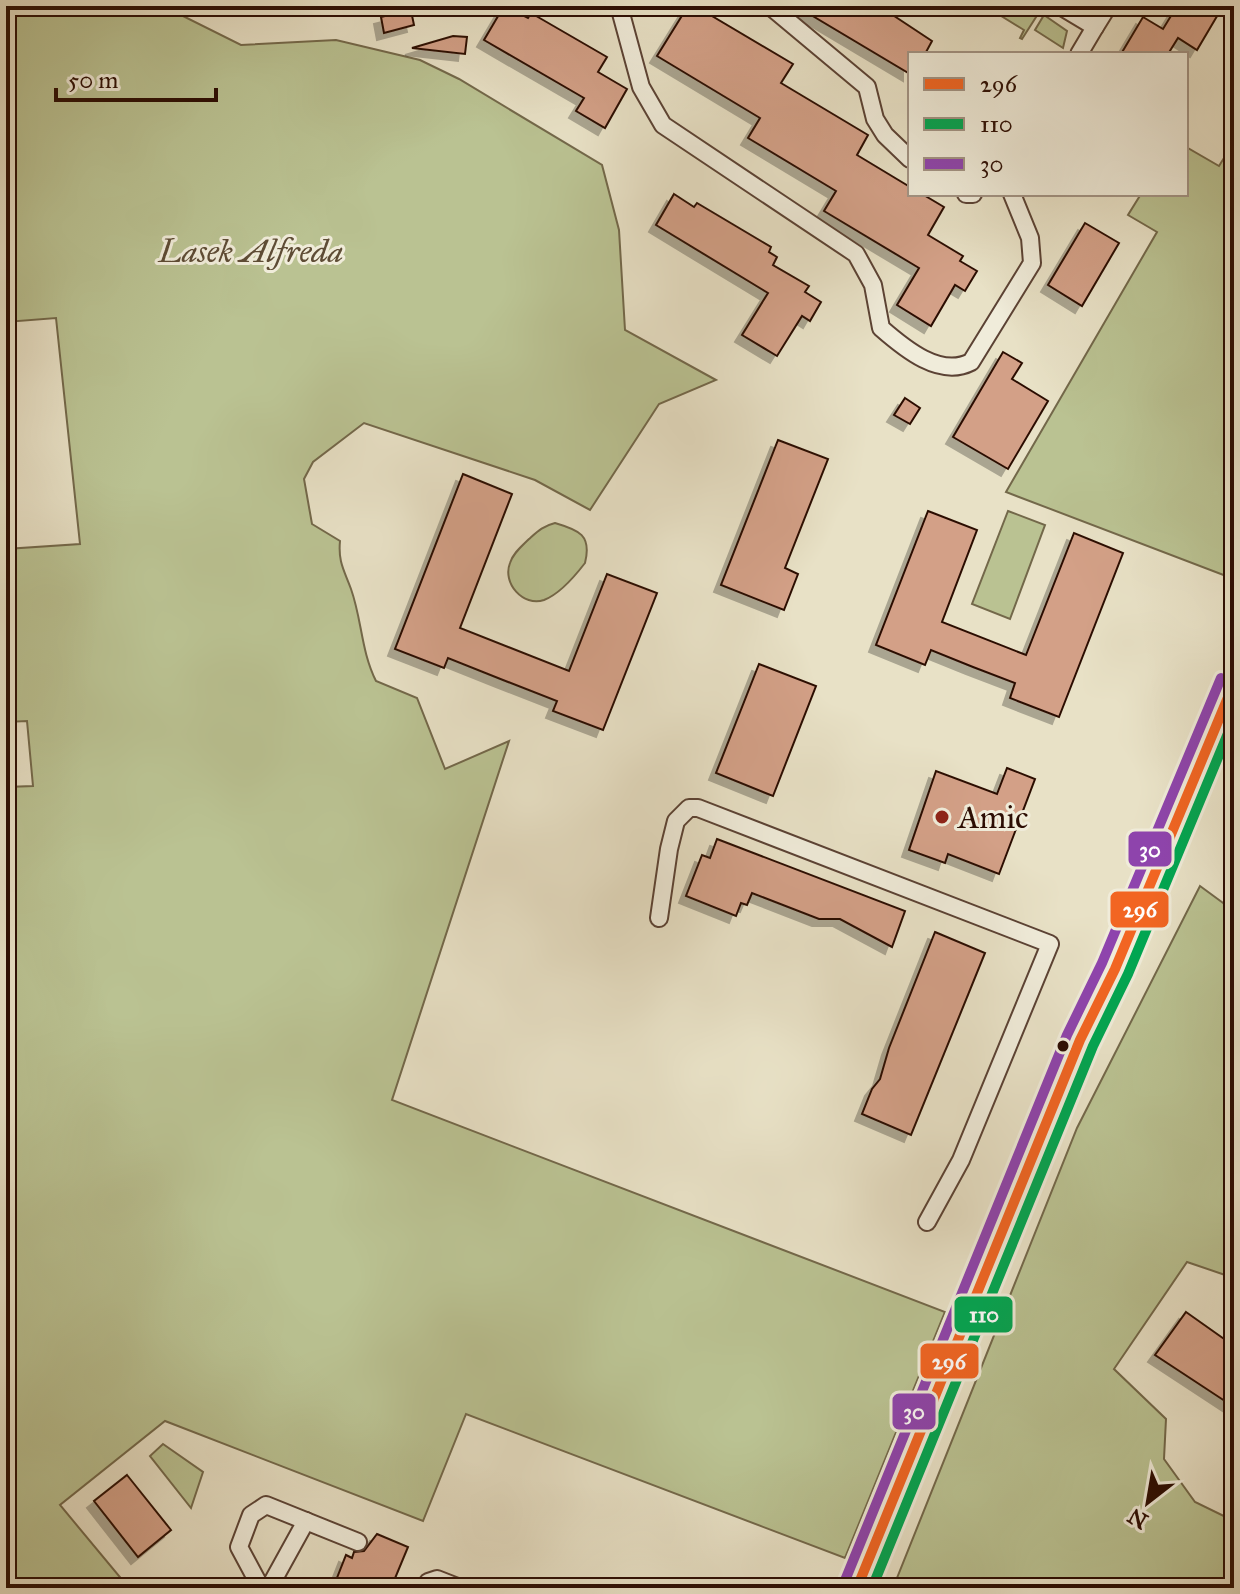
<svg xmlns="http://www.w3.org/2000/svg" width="1240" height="1594" viewBox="0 0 1240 1594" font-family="'IM FELL Great Primer',serif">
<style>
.green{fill:#bac292;stroke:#73684a;stroke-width:2}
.building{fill:#d3a087;stroke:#2c0d03;stroke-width:2;filter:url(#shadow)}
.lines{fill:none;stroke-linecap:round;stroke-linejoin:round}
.street-casing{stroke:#5b4234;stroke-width:20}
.secondary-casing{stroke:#2c0d03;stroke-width:28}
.street{stroke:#f0ecda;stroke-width:16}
.secondary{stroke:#f0ecda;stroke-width:24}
.bus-1-casing{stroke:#f0ecda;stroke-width:16}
.bus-2-casing{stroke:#f0ecda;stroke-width:16}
.bus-3-casing{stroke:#f0ecda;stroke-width:16}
.bus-1{stroke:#f26522;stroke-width:10}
.bus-2{stroke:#00a651;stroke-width:10}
.bus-3{stroke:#8e44ad;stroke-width:10}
.poi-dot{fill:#8f2418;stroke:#f0ecda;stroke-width:3}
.bus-dot{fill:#2c0d03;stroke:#f0ecda;stroke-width:3}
.labels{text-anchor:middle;stroke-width:6;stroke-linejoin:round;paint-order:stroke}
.park-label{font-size:32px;font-style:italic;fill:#5e4c35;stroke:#f0ecda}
.poi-label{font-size:32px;fill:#2c0d03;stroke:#f0ecda;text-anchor:start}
.line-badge{stroke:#f0ecda;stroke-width:3}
.badge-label{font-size:22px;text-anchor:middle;font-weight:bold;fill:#fff}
</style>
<defs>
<filter id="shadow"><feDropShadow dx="-7" dy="7" stdDeviation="0" flood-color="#0004"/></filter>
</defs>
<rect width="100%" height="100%" fill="#e8e1c6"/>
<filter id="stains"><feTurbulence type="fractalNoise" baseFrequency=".0025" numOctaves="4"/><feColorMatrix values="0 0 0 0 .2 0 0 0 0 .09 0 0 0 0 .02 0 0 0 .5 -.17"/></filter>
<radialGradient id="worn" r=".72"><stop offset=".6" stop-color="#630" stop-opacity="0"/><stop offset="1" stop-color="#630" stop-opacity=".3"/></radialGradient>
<g class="green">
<path d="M6,6H163L241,45L336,40L420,60L459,79L602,165L619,230L625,330L716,380L659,404L590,510L535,480L364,423L313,462L304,479L312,524L340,541C338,562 344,570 351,589C362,620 361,651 376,681L417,698L445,769L509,741L392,1100L945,1312L845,1558L466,1414L423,1521L165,1421L60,1505L129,1588H13L6,1579V787L33,786L27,721L6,722V549L80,544L56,318L6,322Z"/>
<polygon points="985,6 1015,6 1030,15 1038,14 1022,39 1020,38 1024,30"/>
<polygon points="1044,15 1067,31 1063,48 1035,30"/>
<polygon points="1234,142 1234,579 1006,492 1157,232 1128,215 1141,194 1186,194 1186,147 1219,166"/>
<polygon points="1008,511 1045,525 1010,619 972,604"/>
<path d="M555,523C579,530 592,535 585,563C575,576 560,594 544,600C523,607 502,583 510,563C513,553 522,546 529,539C538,531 543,526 555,523Z"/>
<polygon points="1200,886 1234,911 1234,1278 1187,1262 1114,1369 1166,1419 1164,1459 1195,1502 1234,1521 1234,1588 893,1588 1077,1128"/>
<polygon points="1006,1183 1007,1183 971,1272 978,1241"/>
<polygon points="163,1444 203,1472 191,1508 150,1456"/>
</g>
<g class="building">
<polygon points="387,6 410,6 414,25 384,33 381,17 389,15"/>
<polygon points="504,6 528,18 531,13 607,57 598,72 627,89 605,128 576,111 584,98 484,40"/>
<polygon points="688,6 695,6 793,64 781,83 868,135 857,155 910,187 910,194 922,194 944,207 928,235 963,256 960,261 977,271 965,291 955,285 931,326 897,305 919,268 824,211 836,191 748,138 760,118 657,56"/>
<polygon points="796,6 879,6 932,41 925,54 910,54 910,74"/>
<polygon points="1177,6 1223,6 1197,50 1178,38 1168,54 1121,54 1143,17 1163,29"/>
<polygon points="453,36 467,37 465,54 412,48"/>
<polygon points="674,194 694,207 697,203 771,247 769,252 777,257 773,265 809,286 805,292 821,302 810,321 802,316 777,356 742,335 768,293 656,225"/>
<polygon points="1085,223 1119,243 1082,306 1048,285"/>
<polygon points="1003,352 1022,363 1012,379 1048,401 1008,469 953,437"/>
<polygon points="905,398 920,408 910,424 894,415"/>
<polygon points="778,440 828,459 785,568 798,574 784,610 721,585"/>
<polygon points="463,474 512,494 460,628 569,671 607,574 657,593 603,730 553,711 557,701 503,680 448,658 444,668 395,649"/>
<polygon points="928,511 977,530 942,622 1026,655 1074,533 1123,553 1059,717 1010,698 1015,683 973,667 931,650 925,665 876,645"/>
<polygon points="759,664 816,686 773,796 716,773"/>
<polygon points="1007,768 1035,779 999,874 948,854 945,863 909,850 936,771 997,794"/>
<polygon points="717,839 905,911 892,947 840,919 819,919 752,893 747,905 741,903 736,916 686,896 702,855 710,858"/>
<polygon points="935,932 985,953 911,1135 862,1114 872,1089 880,1079 889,1048"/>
<polygon points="1186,1312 1234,1346 1234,1407 1155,1355"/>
<polygon points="127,1475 171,1530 138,1557 94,1501"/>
<polygon points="377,1534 408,1547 391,1588 333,1588 346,1555 352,1558 354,1552 364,1551"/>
</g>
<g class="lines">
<defs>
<g id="street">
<path d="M619,6L641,87L663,125L856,254L873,285L881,328C905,349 940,378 971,362L1032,263L1030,238L1012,194"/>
<polyline points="770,6 867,87 875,119 885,135 910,159"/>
<polyline points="1060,6 1095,27 1108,6"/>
<polyline points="1079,54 1095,27"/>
<polyline points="966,194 973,194"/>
<polyline points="659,918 669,849 676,821 689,808 698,808 1050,944 961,1160 927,1222"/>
<polyline points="261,1588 239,1547 251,1515 266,1505 358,1542"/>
<polyline points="269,1588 306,1521"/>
<polyline points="425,1588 428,1582 437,1579 460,1588"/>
</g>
<polyline id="secondary" points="857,1588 1080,1040 1115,969 1234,683"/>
</defs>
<use href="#street" class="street-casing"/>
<use href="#secondary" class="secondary-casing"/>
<use href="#street" class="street"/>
<use href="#secondary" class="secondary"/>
<defs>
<polyline id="bus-1" points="857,1588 1080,1040 1115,969 1234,683"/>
<polyline id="bus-2" points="872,1588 1093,1046 1128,974 1234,719"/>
<polyline id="bus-3" points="844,1583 1067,1035 1102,963 1221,678"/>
</defs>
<use href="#bus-1" class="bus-1-casing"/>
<use href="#bus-2" class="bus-2-casing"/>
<use href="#bus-3" class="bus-3-casing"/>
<use href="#bus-1" class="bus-1"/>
<use href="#bus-2" class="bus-2"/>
<use href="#bus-3" class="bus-3"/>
</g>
<circle class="poi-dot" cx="942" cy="817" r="8"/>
<circle class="bus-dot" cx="1063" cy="1046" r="7"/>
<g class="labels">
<g class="park-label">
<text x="251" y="262">Lasek Alfreda</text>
</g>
<g class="poi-label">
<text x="958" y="828">Amic</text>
</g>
</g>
<g class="line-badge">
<rect x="1127" y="830" width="46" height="38" rx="8" fill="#8e44ad"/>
<rect x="1109" y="890" width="61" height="39" rx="8" fill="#f26522"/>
<rect x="953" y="1295" width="61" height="39" rx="8" fill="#00a651"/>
<rect x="919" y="1342" width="61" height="38" rx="8" fill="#f26522"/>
<rect x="891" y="1392" width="46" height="39" rx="8" fill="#8e44ad"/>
</g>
<g class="badge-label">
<text x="1150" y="857">30</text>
<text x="1140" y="917">296</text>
<text x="984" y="1322">110</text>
<text x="949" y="1369">296</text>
<text x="914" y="1419">30</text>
</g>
<rect width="1240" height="1594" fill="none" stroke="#e8e1c6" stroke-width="32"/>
<rect x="8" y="8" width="1224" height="1578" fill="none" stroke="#2c0d03" stroke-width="4"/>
<rect x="16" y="16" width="1208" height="1562" fill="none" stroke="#2c0d03" stroke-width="2"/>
<rect x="908" y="52" width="280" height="144" fill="#f0ecda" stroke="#a29384" stroke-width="2"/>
<rect x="924" y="78" width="40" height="12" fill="#f26522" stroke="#a29384" stroke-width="2"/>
<text x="980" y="92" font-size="24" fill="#2c0d03">296</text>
<rect x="924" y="118" width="40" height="12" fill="#00a651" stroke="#a29384" stroke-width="2"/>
<text x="980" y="132" font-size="24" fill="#2c0d03">110</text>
<rect x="924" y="158" width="40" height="12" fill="#8e44ad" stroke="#a29384" stroke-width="2"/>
<text x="980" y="172" font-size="24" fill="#2c0d03">30</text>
<g transform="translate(1148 1502) rotate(211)" stroke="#f0ecda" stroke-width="6" paint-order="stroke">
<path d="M0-6L14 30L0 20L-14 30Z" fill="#2c0d03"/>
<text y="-12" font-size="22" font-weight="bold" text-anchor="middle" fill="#2c0d03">N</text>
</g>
<path d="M56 88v12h160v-12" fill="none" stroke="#2c0d03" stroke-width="4"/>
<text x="68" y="88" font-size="24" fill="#2c0d03" stroke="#f0ecda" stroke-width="6" paint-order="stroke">50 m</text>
<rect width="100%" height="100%" filter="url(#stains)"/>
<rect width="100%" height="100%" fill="url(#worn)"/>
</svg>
